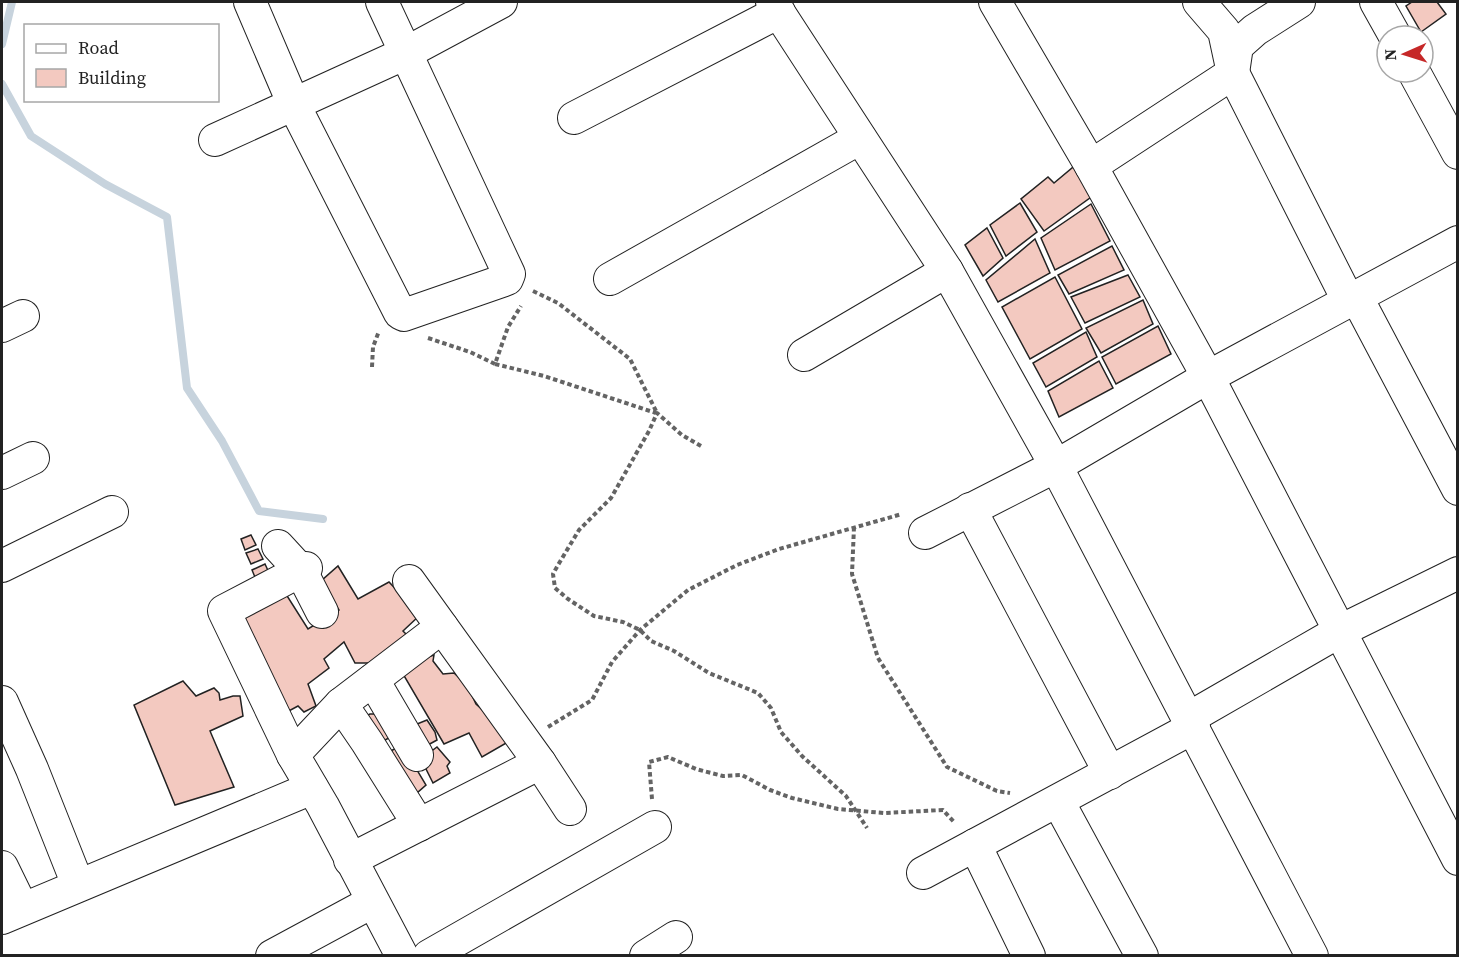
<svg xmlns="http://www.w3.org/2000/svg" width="1459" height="957" viewBox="0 0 1459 957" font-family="'Source Serif 4',serif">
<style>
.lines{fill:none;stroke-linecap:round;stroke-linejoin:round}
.stream{stroke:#c7d3dd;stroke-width:8}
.building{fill:#f3c9c0;stroke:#222;stroke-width:1.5}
.minor-casing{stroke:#222;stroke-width:34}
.path{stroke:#646464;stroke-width:4;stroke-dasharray:4.5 3;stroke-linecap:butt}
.minor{stroke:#fff;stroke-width:32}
</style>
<rect width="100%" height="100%" fill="#fff"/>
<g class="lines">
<g class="stream">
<polyline points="2,44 12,2"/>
<polyline points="2,84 31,136 105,184 167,217 187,388 222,441 259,511 323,519"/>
</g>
</g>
<g class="building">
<polygon points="1412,2 1437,2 1446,14 1421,32 1406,6"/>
<polygon points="1078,163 1094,195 1044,231 1021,199 1048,177 1054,183"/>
<polygon points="1020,203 1037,232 1006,256 990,225"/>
<polygon points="1091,204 1110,241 1055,270 1041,238"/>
<polygon points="987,228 1003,258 983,276 965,245"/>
<polygon points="1035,239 1050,273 998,302 986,280"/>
<polygon points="1112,246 1124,270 1069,294 1058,275"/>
<polygon points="1128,275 1140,297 1085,323 1071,297"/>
<polygon points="1055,277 1082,329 1030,359 1002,307"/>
<polygon points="1143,300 1153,324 1101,353 1086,328"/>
<polygon points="1158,326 1171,354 1116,384 1102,357"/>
<polygon points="1086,332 1097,357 1046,387 1033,363"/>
<polygon points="1099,361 1113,388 1059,417 1048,391"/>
<polygon points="251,535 256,545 245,550 241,539"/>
<polygon points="258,549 263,559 251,564 246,553"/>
<polygon points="265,564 270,575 257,582 252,570"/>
<polygon points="338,566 358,599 389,582 420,615 403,631 410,638 369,663 355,663 344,642 324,659 329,668 308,684 316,706 304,712 298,706 287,712 237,615 284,591 308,629 339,610 321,581"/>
<polygon points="434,655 433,661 443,674 454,673 467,685 476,704 487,714 508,742 482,757 469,733 444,744 403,674 425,658"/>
<polygon points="183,681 196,696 214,688 219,693 220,700 233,696 240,696 243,716 210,731 234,787 175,805 134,705"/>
<polygon points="370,714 376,714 398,733 376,745 366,716"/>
<polygon points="427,720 435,732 437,740 417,751 417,724"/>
<polygon points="402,745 426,785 417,793 419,797 383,755"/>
<polygon points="437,747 450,762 447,766 450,773 433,783 421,759"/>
</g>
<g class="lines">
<defs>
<g id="minor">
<polyline points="250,2 294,105 400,313 404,315 502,281 507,279 509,274 382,2"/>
<polyline points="772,2 947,271 1056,466 1312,956"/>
<polyline points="995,2 1091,166 1208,377 1458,859"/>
<polyline points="1199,2 1224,31 1233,73 1349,302"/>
<polyline points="1376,2 1395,36"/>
<polyline points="1414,72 1458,153"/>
<polyline points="574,118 779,12"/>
<polyline points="215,140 406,53 501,2"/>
<polyline points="1091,166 1233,73 1237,46 1255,30 1299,2"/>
<polyline points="610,279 860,138"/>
<polyline points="1357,298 1458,489"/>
<polyline points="2,326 23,316"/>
<polyline points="804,355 947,271"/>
<polyline points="2,473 33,458"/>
<polyline points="970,509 1110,773"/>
<polyline points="925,533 1056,466 1208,377 1458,242"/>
<polyline points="278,546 301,571 322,612"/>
<polyline points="2,566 112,512"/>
<polyline points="306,568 224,611 293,755 323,806 402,956"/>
<polyline points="409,581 540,763 570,809"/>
<polyline points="373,680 417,755"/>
<polyline points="2,702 32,769 78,885"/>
<polyline points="341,704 367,742 419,825"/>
<polyline points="1189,718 1340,631 1458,573"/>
<polyline points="293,755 341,704 442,627"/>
<polyline points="1058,801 1142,956"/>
<polyline points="975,845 1029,956"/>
<polyline points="350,860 540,763"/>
<polyline points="2,867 22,908"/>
<polyline points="923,873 1194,727"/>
<polyline points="2,918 312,788"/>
<polyline points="272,956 372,902"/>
<polyline points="429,956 655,827"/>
<polyline points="646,956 676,937"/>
</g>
</defs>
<use href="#minor" class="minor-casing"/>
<g class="path">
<polyline points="533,291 558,303 630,359 657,413"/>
<polyline points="428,338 470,352 495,364 508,327 521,306"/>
<polyline points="495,364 544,376 656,413"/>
<polyline points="372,367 373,347 379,331"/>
<polyline points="701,446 682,435 657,413 649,431 611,498 579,530 558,565 553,574 555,588 568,599 594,616 623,622 640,630 651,641 674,651 709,673 758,693 771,708 781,732 802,756 846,796 867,828"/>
<polyline points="854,527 852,574 878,658 947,767 997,791 1010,793"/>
<polyline points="548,727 592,700 612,662 640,630 688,590 737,565 779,549 902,514"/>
<polyline points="652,799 649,762 668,757 696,769 723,776 742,775 770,790 792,798 838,809 884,813 943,810 954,822"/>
</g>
<use href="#minor" class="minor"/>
</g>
<rect width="1459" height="957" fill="none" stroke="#222222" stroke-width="6"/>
<rect x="24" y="24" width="195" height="78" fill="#ffffff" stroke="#a7a7a7" stroke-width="1.5"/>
<rect x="36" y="44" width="30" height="9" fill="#ffffff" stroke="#a7a7a7" stroke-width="1.5"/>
<text x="78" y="54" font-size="18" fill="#222222">Road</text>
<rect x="36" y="69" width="30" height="18" fill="#f3c9c0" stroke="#a7a7a7" stroke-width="1.5"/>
<text x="78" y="84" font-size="18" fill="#222222">Building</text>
<g transform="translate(1405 54) rotate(267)"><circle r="28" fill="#ffffff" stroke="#a7a7a7" stroke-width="1.5"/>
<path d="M0-4.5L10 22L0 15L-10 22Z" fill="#c62828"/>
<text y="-9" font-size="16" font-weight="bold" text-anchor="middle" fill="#222222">N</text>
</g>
</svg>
